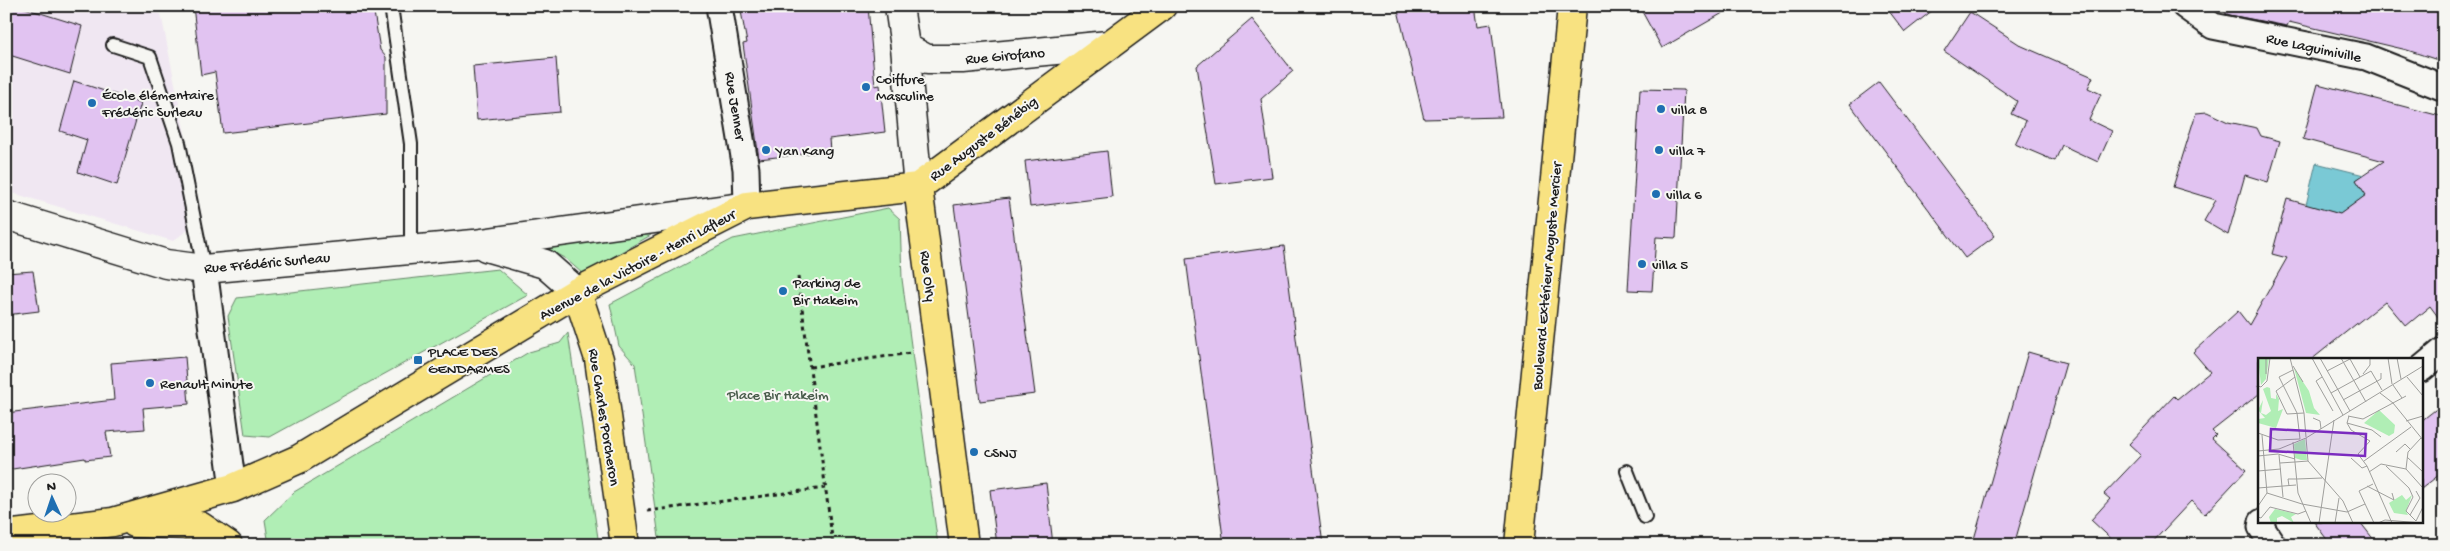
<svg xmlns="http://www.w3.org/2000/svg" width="2450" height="551" viewBox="0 0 2450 551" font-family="'Gochi Hand',sans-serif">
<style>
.built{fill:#f0e7f2}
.green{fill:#b0eeb5;stroke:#668568}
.water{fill:#7ac9d5;stroke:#54848b}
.building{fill:#e1c3f1;stroke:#1c1c1c}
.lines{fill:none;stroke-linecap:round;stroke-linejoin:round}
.lane-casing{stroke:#1c1c1c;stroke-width:16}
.street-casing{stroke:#1c1c1c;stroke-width:29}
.secondary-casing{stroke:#1c1c1c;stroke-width:31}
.primary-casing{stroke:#1c1c1c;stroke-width:31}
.path{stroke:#1c1c1c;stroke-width:3;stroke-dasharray:4 4;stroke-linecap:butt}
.lane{stroke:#f6f6f2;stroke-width:12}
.street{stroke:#f6f6f2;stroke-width:25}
.secondary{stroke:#f6f6f2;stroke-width:28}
.primary{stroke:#f8e281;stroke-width:28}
.poi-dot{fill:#1f6fb2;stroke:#f6f6f2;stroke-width:2}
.labels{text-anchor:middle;stroke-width:4;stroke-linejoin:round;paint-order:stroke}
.street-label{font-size:15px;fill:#1c1c1c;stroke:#f6f6f2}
.poi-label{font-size:15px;fill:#1c1c1c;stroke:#f6f6f2;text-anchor:start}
.park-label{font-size:15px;fill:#485b4a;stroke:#f6f6f2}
.inset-road{fill:none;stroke:#9f9f9c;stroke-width:1}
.view{fill:#7b2cbf;fill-opacity:0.15;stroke:#7b2cbf;stroke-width:2.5}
.inset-edge{fill:none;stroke:#1c1c1c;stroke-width:2.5}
</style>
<rect width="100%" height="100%" fill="#f6f6f2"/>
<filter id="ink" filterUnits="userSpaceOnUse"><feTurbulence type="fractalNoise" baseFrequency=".02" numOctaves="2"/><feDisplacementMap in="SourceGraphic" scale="10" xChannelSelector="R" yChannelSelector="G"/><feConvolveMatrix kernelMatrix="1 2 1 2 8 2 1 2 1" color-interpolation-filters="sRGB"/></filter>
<g filter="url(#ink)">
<polygon class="built" points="6,6 140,6 161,14 202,219 173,241 6,191"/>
<g class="green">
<polygon points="888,208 900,219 902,279 938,545 660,545 635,364 619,346 610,304 733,239"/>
<polygon points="649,229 651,235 583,274 566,259 544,247"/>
<polygon points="498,269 528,295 270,437 245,435 228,316 237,298"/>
<polygon points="568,333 599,545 269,545 265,520 294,492 529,352 560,343"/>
</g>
<polygon class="water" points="2316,163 2364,175 2356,180 2366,195 2340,214 2306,205"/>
<g class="building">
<polygon points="6,6 18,6 82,26 70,74 6,54"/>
<polygon points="193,6 373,6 380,50 386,57 386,114 223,133 215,72 201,75"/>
<polygon points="740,6 868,6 875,86 880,85 885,132 829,139 830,151 759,159 743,44 747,43"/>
<polygon points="1397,6 1475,6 1478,26 1491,24 1502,117 1424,119"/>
<polygon points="1639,6 1735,6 1662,48"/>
<polygon points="1885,6 1938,6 1905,32"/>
<polygon points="2226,6 2444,6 2444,62 2407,50 2289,22 2287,26 2230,15 2225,13"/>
<polygon points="1970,12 2022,46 2093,77 2088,88 2101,94 2089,120 2112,131 2098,162 2062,145 2055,161 2015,144 2026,121 2011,114 2017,101 1944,51"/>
<polygon points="1252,19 1293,71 1261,99 1272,177 1216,184 1197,66"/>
<polygon points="556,58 560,112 477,120 473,66"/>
<polygon points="74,81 141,103 117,185 78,172 87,140 60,131"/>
<polygon points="1879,82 1995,236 1965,258 1850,104"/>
<polygon points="2318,84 2444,117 2444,325 2430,306 2406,326 2385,301 2311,360 2259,360 2259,394 2212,431 2216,435 2212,439 2246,470 2205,514 2191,501 2150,545 2118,545 2091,520 2110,499 2104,494 2141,455 2129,444 2174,396 2177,399 2210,372 2193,352 2238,311 2249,325 2287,258 2272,254 2287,199 2340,214 2366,195 2356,180 2384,161 2303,139"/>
<polygon points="1640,89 1684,90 1676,238 1656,237 1652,291 1628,290"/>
<polygon points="2207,112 2228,122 2257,128 2261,136 2280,141 2268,182 2245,175 2228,235 2204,221 2216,200 2173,187 2196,113"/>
<polygon points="1107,151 1112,197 1030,207 1025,161"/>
<polygon points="1009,198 1035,394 980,401 954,205"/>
<polygon points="1284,246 1323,545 1224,545 1186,259"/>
<polygon points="33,271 39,311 6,315 6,273"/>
<polygon points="2028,352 2066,363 2014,545 1994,545 1974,539"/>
<polygon points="185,357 189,404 143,408 145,429 106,432 110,457 85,460 85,458 6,470 6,413 114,400 111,363"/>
<polygon points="2444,403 2444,471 2421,489 2421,421"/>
<polygon points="1046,483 1053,545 997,545 990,490"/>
<polygon points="2314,522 2360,522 2378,545 2331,545"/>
</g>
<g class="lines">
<defs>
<g id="lane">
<polyline points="391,6 411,144 411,249"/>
<polyline points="113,45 150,57 179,143 204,269"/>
<polyline points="1627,471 1645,517"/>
</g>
<g id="street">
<polyline points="719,6 746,169 747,206"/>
<polyline points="2185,6 2213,26 2366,57 2444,88"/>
<polyline points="204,269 233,488"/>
<polyline points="2421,369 2444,350"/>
<polyline points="2262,522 2261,527 2273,545"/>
</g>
<g id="secondary">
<polyline points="899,6 905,47 918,187"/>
<polyline points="905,47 927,59 963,59 1108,45"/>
<polyline points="6,215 166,264 204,269 474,244 741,207"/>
<polyline points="486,247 545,264 577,292"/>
</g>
<g id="primary">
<polyline points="918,187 964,545"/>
<polyline points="577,292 599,359 625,545"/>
<polyline points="135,523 200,526 228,545"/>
<polyline points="6,535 113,522 233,488 299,459 577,292 747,206 918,187 1162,6"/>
<polyline points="1519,545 1572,6"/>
</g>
</defs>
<use href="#lane" class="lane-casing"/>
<use href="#street" class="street-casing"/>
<use href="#secondary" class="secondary-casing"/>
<use href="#primary" class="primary-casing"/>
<g class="path">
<polyline points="798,277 833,545"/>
<polyline points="810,367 911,353"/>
<polyline points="647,511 825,488"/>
</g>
<use href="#lane" class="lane"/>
<use href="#street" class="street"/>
<use href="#secondary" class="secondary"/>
<use href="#primary" class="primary"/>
</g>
</g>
<g class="poi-dot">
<circle cx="866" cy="87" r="5"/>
<circle cx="92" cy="103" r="5"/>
<circle cx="1661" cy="109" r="5"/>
<circle cx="766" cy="150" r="5"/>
<circle cx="1659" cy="150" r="5"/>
<circle cx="1656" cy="194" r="5"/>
<circle cx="1642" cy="264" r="5"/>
<circle cx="783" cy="291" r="5"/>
<rect x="413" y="355" width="10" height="10" rx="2.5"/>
<circle cx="150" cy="383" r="5"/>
<circle cx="974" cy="452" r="5"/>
</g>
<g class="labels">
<g class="street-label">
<text transform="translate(2314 47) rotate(12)" y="5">Rue Laguimiville</text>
<text transform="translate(1005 55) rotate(-5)" y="5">Rue Girofano</text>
<text transform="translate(736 106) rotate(81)" y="5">Rue Jenner</text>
<text transform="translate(983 138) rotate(-37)" y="5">Rue Auguste Bénébig</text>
<text transform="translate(267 262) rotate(-5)" y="5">Rue Frédéric Surleau</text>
<text transform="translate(637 264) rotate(-28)" y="5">Avenue de la Victoire - Henri Lafleur</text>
<text transform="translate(929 276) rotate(83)" y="5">Rue Olry</text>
<text transform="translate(1546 276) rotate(-85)" y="5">Boulevard Extérieur Auguste Mercier</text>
<text transform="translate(605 417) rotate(81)" y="5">Rue Charles Porcheron</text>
</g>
<g class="poi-label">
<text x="876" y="83">Coiffure<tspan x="876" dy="17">Masculine</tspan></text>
<text x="102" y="99">École élémentaire<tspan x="102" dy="17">Frédéric Surleau</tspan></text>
<text x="1671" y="114">villa 8</text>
<text x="776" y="155">Yan Kang</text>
<text x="1669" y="155">villa 7</text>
<text x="1666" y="199">villa 6</text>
<text x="1652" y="269">villa 5</text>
<text x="793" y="287">Parking de<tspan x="793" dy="17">Bir Hakeim</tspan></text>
<text x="428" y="356">PLACE DES<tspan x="428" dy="17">GENDARMES</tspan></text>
<text x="160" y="388">Renault Minute</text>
<text x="984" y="457">CSNJ</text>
</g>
<g class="park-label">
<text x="778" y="399">Place Bir Hakeim</text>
</g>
</g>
<g transform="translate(2258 358)">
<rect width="165" height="165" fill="#f6f6f2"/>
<path d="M0,0H11L8,21L3,27ZM36,10L51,33L56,50L62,57L48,55ZM9,29L12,30L13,40L18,41V36L21,41L20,53L25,51L18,70L0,65V61L7,60L0,52L5,42L3,55L8,57L13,53L5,31ZM121,52L137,67L136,75L131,78L106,65ZM47,81L49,102H43L37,100L36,86ZM144,137L148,142L154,137L148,153L150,157L136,155L131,145ZM17,151L38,156L33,159L36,165L24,158L19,160V164L13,165L11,159Z" fill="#b0eeb5"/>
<path class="inset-road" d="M8,0V16M32,0L46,55L48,79M54,0L85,57M62,0L92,53M83,0L108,44M130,0L134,26M139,0L143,21M92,1L102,19M35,8L45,24M69,13L92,1M105,16L112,7V0M37,19L18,33L29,56L46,55M64,19L58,23L75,53M149,19L165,38M135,27L144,40M0,28L3,29L9,23L12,0M73,35L113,13L124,32M122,35L135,45L165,82M85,42L123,21V15M90,58L105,61L148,38M91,58L89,65L93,72L112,83L100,96L109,108L134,165M55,60L62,63L63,71M148,63L165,58M89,65L114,72L123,79M0,75L20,82L42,81L39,55L21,19L35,12M4,77L9,135M48,80L50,103M35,84L40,135L53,165M0,93L21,91L48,80L165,8M138,94L147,86L152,91M21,97L25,139M0,98L20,96L37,101M149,99L165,114M93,100L104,110L109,108M106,103L153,69M37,104L50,103L85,143L95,165M22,105L37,104M128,108L151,130L155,139L148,153L158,163M148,111L165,130M0,113L23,111M111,114L123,106L148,111L150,94L163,80M39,121L64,120M115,126L101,133L116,165M31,128L30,121H39M109,128L136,142L134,135M0,130L38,127M9,135L44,146L89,154L107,146M0,148L9,135M152,157L162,140L158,133M0,159L3,160L12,149L40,156L48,153M158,163L165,149M61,165L76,62M77,165L81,140M120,165L127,162L164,165"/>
<path class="view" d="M13,71L108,76L107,98L12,93Z"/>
<rect width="165" height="165" class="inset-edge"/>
</g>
<rect width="2450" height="551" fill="none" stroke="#f6f6f2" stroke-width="25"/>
<rect x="12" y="12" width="2425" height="526" fill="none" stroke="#1c1c1c" stroke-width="2" filter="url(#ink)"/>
<g transform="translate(52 498) rotate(357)"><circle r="24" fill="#f6f6f2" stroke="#9f9f9c"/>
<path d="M0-4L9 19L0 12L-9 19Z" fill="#1f6fb2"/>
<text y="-8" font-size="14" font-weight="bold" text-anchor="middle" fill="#1c1c1c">N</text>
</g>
</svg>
